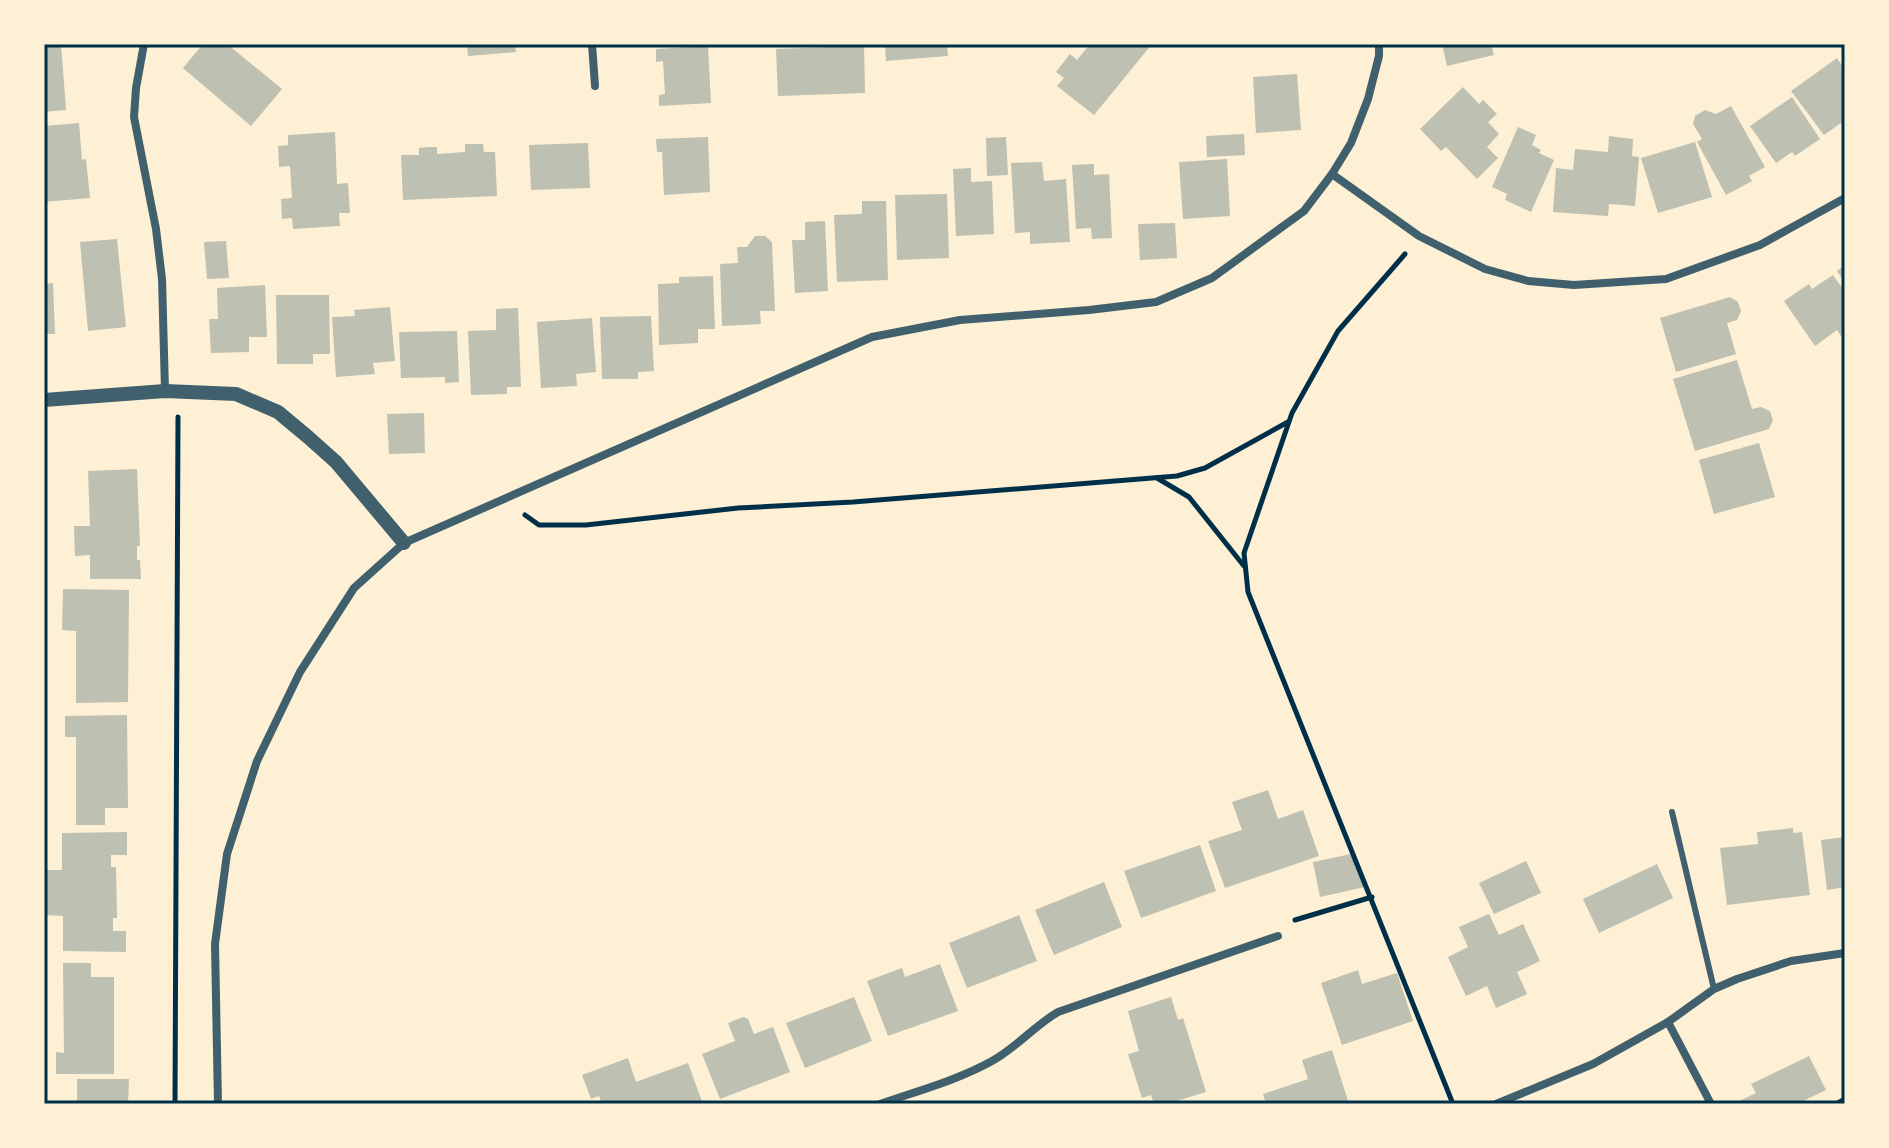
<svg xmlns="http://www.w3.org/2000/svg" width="1889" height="1148" viewBox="0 0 1889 1148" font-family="'PT Serif',serif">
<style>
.building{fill:#bec0b2}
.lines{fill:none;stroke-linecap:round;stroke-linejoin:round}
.path{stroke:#003049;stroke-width:5}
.service{stroke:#3f606c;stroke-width:6}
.minor{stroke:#3f606c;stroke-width:8}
.tertiary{stroke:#3f606c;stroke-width:14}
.neatline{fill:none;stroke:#003049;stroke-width:3}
</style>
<rect width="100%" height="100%" fill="#fdf0d5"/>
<g class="building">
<polygon points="44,44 61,44 66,110 44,112"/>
<polygon points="203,44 227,44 282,89 251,126 183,68"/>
<polygon points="467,44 515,44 516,52 468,56"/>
<polygon points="885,44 947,44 948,56 886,61"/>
<polygon points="1090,44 1152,44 1094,115 1057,86 1064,78 1056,72 1070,54 1077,60"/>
<polygon points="1442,44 1491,44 1494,55 1447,66"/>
<polygon points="708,46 711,103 659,106 659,95 665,94 663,61 656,62 656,49"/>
<polygon points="864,46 865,93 778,96 776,49"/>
<polygon points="1837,58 1845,70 1845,129 1841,123 1824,135 1791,91"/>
<polygon points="1297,74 1301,130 1256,133 1253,77"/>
<polygon points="1463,87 1479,104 1483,100 1497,114 1488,122 1499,134 1487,147 1498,158 1477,179 1446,147 1441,151 1420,129"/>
<polygon points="1792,97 1820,139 1795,156 1792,152 1776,163 1750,126"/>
<polygon points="1731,106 1765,167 1749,176 1752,181 1726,195 1697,142 1702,139 1693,124 1695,116 1705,110 1716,114"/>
<polygon points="79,123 82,160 86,159 90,198 44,202 44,126"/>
<polygon points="1518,127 1536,135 1532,145 1541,150 1539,153 1554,160 1531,212 1505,200 1507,194 1492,187"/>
<polygon points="335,132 337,184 348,183 350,213 339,213 340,226 293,229 292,218 282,219 281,199 292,198 290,166 279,167 278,146 288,145 288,135"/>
<polygon points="1244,134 1245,155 1207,157 1206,136"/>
<polygon points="1609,136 1633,139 1632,156 1639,157 1635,206 1609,204 1608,216 1553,212 1556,168 1573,170 1575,149 1608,152"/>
<polygon points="708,137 710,192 664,195 662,152 657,152 656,139"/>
<polygon points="1006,137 1008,175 987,176 986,138"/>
<polygon points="1695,142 1712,197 1658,213 1641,158"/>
<polygon points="588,143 590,188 531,190 529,145"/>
<polygon points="465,144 483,144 484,152 495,152 497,196 403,200 401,155 419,155 419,148 428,147 437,147 437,154 465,152"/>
<polygon points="1227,159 1230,216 1183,219 1179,162"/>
<polygon points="1042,162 1044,181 1066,179 1070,242 1030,244 1030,232 1015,233 1011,163"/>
<polygon points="1094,164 1094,175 1109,174 1112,238 1092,239 1091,228 1076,229 1072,165"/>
<polygon points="971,168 971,182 992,181 994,234 956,236 953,169"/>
<polygon points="947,194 949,258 897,260 895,195"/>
<polygon points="862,201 886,201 888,280 837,282 834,215 862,214"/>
<polygon points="825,221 828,291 795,293 792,240 805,240 805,222"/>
<polygon points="1175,223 1177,258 1140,260 1138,224"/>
<polygon points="755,236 765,236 772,242 775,311 760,311 761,324 722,326 720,264 738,263 737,247 747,247"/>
<polygon points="117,239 126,327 88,331 80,242"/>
<polygon points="226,241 229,278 207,279 204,242"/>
<polygon points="1845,265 1845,283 1837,271"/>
<polygon points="1833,275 1845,292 1845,342 1837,330 1815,346 1784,301 1809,284 1812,289"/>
<polygon points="713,276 715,329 698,329 698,343 659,345 658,284 679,283 679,277"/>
<polygon points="53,283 55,334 44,334 44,284"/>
<polygon points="265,285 267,337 249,337 249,352 211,353 209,319 218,319 217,288"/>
<polygon points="276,295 329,295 330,354 313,354 313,364 277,364"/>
<polygon points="1730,297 1738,302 1741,311 1737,320 1727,323 1736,354 1676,372 1660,318"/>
<polygon points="390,307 395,361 373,363 375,374 336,377 332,317 355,316 354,310"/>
<polygon points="518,308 521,387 507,387 507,394 471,395 468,331 496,330 496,309"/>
<polygon points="651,316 654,371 638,372 638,379 602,379 600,317"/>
<polygon points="592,318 596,372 576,374 577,386 541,388 537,322"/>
<polygon points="457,331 459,382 445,383 445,377 401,378 399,332"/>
<polygon points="1737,360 1752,409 1761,407 1770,411 1773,420 1769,429 1695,451 1673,379"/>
<polygon points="424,413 425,453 389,454 387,414"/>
<polygon points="1759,443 1775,497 1714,514 1699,460"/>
<polygon points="137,469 140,546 137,546 137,560 140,560 141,579 90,579 90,555 75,556 74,526 90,526 88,471"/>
<polygon points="63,589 129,590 128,702 76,703 76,631 62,630"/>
<polygon points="127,715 128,808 105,808 105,825 76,825 76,737 65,737 65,716"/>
<polygon points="1268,790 1278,819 1303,810 1319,856 1225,888 1208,841 1242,830 1232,802"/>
<polygon points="1793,828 1793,833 1802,832 1810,895 1727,905 1720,848 1758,844 1757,832"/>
<polygon points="127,832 127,855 111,855 111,867 116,867 117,918 113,918 113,931 126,931 126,952 63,951 63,916 45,915 47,870 62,870 62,833"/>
<polygon points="1845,837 1845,887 1827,890 1821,840"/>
<polygon points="1200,845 1216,891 1141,918 1124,871"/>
<polygon points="1351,854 1365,887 1320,897 1313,862"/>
<polygon points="1526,861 1541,893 1494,914 1479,883"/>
<polygon points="1657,864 1673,898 1599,933 1583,899"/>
<polygon points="1104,882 1122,927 1054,955 1035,910"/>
<polygon points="1489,914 1499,935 1523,924 1540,961 1517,972 1527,994 1496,1008 1487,986 1466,996 1448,957 1468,947 1459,927"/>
<polygon points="1019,915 1037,961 967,988 949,943"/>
<polygon points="63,963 91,963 91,977 114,977 114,1074 56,1074 56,1052 64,1053"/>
<polygon points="940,964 958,1011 888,1036 867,981 902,968 905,977"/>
<polygon points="1358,970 1362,984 1397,973 1413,1021 1342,1045 1321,983"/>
<polygon points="854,997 872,1041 805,1068 786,1023"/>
<polygon points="1171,997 1178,1020 1183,1018 1206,1092 1167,1104 1154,1104 1151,1095 1142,1098 1128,1054 1139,1051 1128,1011"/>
<polygon points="743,1017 748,1019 754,1034 773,1027 790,1072 720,1099 702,1054 735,1041 728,1023"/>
<polygon points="1332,1050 1349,1104 1266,1104 1263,1094 1308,1079 1302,1060"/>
<polygon points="1809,1056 1826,1090 1797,1104 1733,1104 1756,1093 1751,1084"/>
<polygon points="628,1058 636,1082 688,1063 703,1104 611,1104 610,1101 602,1104 599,1096 591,1099 582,1075"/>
<polygon points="77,1079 129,1079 128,1104 77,1104"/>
</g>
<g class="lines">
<g class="path">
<polyline points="1405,254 1338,331 1292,413 1244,553 1248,592 1453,1104"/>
<polyline points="1157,478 1189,497 1244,566"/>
<polyline points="525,515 539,525 586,525 738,508 853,502 1177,476 1205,468 1288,422"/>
<polyline points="1295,920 1372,897"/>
<polyline points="175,1104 178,417"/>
<polyline points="1836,1104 1845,1099"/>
</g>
<polyline class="service" points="1672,812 1714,989"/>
<g class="minor">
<polyline points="144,44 136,88 134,117 156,229 162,279 165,391"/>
<polyline points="592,44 595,86"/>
<polyline points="1332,174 1419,236 1485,269 1528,281 1574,285 1666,279 1760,245 1845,198"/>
<polyline points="1668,1022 1711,1104"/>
<polyline points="218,1104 215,944 227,854 257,761 300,672 354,588 404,543 872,337 960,320 1089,310 1156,302 1212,278 1304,211 1332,174 1351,143 1368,99 1379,56 1379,44"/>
<path d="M880,1104C917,1091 958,1080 992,1061C1016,1048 1034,1026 1058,1012L1278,936"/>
<polyline points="1496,1104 1593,1064 1668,1022 1714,989 1737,979 1791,961 1845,953"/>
</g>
<polyline class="tertiary" points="44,400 165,391 236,394 278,412 308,437 336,462 404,543"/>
</g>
<rect width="1889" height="1148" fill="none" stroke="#fdf0d5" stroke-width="92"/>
<rect x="46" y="46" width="1797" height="1056" class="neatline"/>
</svg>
